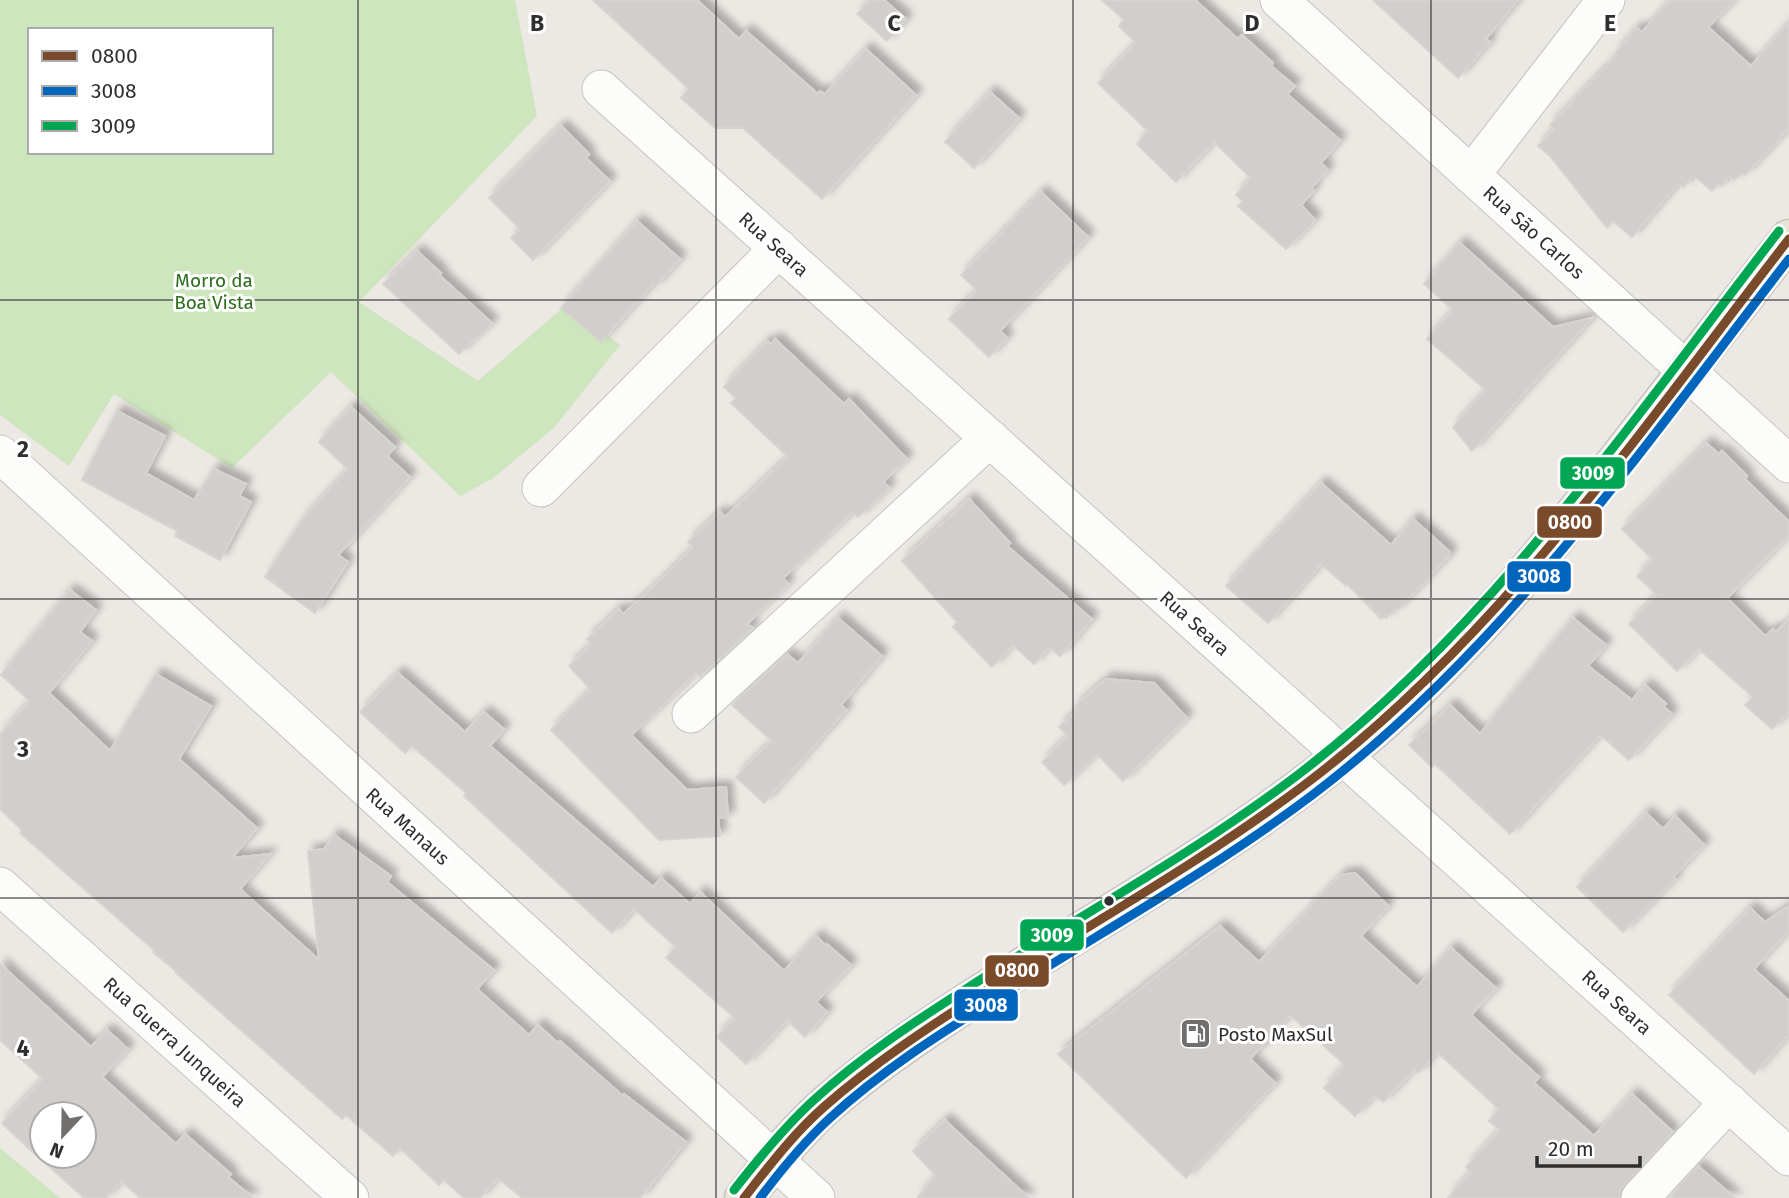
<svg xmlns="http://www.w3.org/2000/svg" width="1789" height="1198" viewBox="0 0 1789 1198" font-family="'Fira Sans',sans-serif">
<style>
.green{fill:#cee6be;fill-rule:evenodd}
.building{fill:#d1cecb;stroke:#d7d4d0;stroke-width:2;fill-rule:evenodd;filter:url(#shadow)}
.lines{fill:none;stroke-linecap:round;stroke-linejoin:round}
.street-casing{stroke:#c5c4c5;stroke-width:39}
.primary-casing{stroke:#c6c5c4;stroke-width:41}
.street{stroke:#fcfcfb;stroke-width:37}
.primary{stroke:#e8e4d6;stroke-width:38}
.bus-1-casing{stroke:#fff;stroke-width:14}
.bus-2-casing{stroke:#fff;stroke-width:14}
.bus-3-casing{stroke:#fff;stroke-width:14}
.bus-1{stroke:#7a4b2a;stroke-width:9}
.bus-2{stroke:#0065bd;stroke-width:9}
.bus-3{stroke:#00a651;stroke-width:9}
.grid{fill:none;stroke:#2e2e2e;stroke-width:2;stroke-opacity:0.55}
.bus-dot{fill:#2e2e2e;stroke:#fff;stroke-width:2.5}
.labels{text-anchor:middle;stroke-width:6;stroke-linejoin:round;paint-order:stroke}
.street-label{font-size:19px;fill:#2e2e2e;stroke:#fff}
.park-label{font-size:19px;fill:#2c6e1b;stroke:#fff}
.poi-label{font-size:19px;fill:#2e2e2e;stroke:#fff;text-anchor:start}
.grid-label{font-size:23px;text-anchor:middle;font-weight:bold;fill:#2e2e2e;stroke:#fff;stroke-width:6;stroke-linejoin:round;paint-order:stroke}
.line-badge{stroke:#fff;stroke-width:2.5}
.badge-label{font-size:19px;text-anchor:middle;font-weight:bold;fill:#fff}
</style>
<defs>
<filter id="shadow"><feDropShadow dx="6" dy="-6" stdDeviation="3.5" flood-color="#0004"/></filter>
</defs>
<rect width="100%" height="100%" fill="#ece8e4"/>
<g class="green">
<path d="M0,0H515L537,116L359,302L478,381L566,305L620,345L554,428L492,479L460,496L331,372L232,468L114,394L69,466L0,415ZM30,30H271V152H30Z"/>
<polygon points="0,1148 60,1198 0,1198"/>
</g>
<g class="building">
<polygon points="593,0 697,0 739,39 746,31 818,94 820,91 825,94 866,49 916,95 822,199 743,128 715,128 681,98 689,89"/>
<polygon points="870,0 884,0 906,19 887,41 857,14"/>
<polygon points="1102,0 1195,0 1238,39 1242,35 1273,63 1271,66 1295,86 1287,94 1340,140 1321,163 1328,170 1311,188 1314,190 1301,205 1315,220 1286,249 1238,206 1243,201 1236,195 1251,178 1214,142 1176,182 1137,144 1148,131 1098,83 1136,43 1119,26 1124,20"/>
<polygon points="1373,0 1518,0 1486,39 1490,42 1458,78"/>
<polygon points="1671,0 1734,0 1708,27 1751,66 1789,23 1789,128 1745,175 1742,173 1734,180 1728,176 1722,186 1719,184 1712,191 1693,175 1684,187 1678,183 1632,237 1613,221 1607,228 1550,156 1538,146 1555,129 1550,125 1618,55 1615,53 1637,28 1642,32"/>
<polygon points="990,92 1019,118 974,168 945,142"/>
<polygon points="561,126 589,154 586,158 610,181 533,260 511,238 520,229 489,198"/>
<polygon points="1041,192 1088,237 1000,331 1007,338 989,357 949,319 977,290 961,275"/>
<polygon points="637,221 680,259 655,287 653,284 601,342 561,308"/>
<polygon points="1460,243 1553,327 1592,318 1472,451 1453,427 1486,390 1427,339 1453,310 1424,284"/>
<polygon points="417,251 441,273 439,275 492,323 459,354 383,284"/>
<polygon points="775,339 844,404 849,399 907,459 883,482 889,488 858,517 853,512 783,578 788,584 747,624 753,628 700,677 696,673 631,735 687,790 726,787 728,817 718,818 720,836 659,840 551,730 591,690 569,666 592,644 587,639 619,609 623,614 648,592 693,548 688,542 720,512 725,517 788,457 731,403 736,398 724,387 767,341 771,344"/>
<polygon points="351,407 395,447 387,456 410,477 338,555 348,562 315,613 265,577 303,519 348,469 319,442"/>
<polygon points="117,411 165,436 146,473 194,500 214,469 246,484 239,496 251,502 220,560 175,536 177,531 82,480"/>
<polygon points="1706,443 1719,454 1722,451 1747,476 1745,479 1789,522 1789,535 1727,598 1765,636 1773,629 1776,632 1789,619 1789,712 1772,729 1745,705 1753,697 1699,649 1677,671 1629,624 1657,595 1637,576 1653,560 1622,529"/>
<polygon points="1321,483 1391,545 1413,519 1450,552 1449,556 1397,610 1395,608 1386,618 1385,616 1381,619 1347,584 1346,586 1321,564 1268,623 1226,586"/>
<polygon points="969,499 1010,543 1007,546 1092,619 1060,656 1049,647 1034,664 1013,645 992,667 953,627 957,622 902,561"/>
<polygon points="70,590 96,610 80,632 92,641 49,693 110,751 156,674 211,706 179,759 257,828 232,858 270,854 240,889 319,960 308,851 324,849 334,835 391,876 387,882 494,970 477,989 529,1035 538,1025 558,1043 560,1041 623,1096 624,1094 686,1142 640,1198 522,1198 498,1178 480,1198 464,1198 444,1180 439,1185 400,1148 393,1156 346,1115 342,1119 176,973 177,972 153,952 154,950 20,833 22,830 0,809 0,735 30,701 1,675"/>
<polygon points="838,618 882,656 841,705 846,710 764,803 736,777 772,741 732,705 787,654 798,663"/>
<polygon points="1573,618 1606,645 1588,666 1632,700 1645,685 1666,704 1663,706 1672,714 1629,760 1600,735 1510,834 1435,764 1432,767 1409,745 1450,705 1480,734"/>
<polygon points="398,673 465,732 484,712 504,729 490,746 653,887 661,878 690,904 700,892 784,971 816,936 826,946 827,944 851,965 816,1002 827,1012 805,1037 787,1020 746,1064 717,1037 735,1018 666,958 676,947 634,909 612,933 464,796 466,793 412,746 405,753 360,712"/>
<polygon points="1106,679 1154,683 1187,718 1123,781 1097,754 1064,785 1042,762 1068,736 1059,727 1078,709 1075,706"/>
<polygon points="1646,813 1663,829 1675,816 1704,845 1673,877 1675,879 1623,932 1577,887"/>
<polygon points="1355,873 1388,906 1361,936 1417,987 1451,948 1496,988 1471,1015 1539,1077 1534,1083 1594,1136 1632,1094 1673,1132 1625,1184 1620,1198 1448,1198 1471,1172 1466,1167 1500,1130 1489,1121 1499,1109 1437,1052 1418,1073 1414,1070 1383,1102 1375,1095 1355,1116 1324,1088 1345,1065 1290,1015 1250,1059 1275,1083 1186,1178 1058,1054 1220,926 1259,962 1341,875"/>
<polygon points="1789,906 1789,930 1754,969 1789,1001 1789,1034 1754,1074 1669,995 1750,908 1765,922"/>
<path d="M0,964L91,1047L107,1030L128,1049L102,1077L176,1144L185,1134L231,1174L228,1177L253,1198H140L121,1181L106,1198H84L25,1145L2,1123L43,1079L0,1040ZM42,1114H84V1156H42Z"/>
<polygon points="945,1120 966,1140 1029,1198 917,1198 936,1176 913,1151"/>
<polygon points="1698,1166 1735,1198 1669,1198"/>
</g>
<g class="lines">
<defs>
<g id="street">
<polyline points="1279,0 1789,464"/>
<polyline points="601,89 1789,1157"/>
<polyline points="1471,175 1606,0"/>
<polyline points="0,454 816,1198"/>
<polyline points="541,488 779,248"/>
<polyline points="691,714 990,438"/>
<polyline points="0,886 350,1198"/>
<polyline points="1640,1198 1729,1102"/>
</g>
<path id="primary" d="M744,1198C769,1166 795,1133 825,1106C881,1057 944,1017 1007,977C1120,906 1239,840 1343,755C1454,666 1543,556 1630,444C1683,375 1736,307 1789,239"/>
</defs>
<use href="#street" class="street-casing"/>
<use href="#primary" class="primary-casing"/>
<use href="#street" class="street"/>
<use href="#primary" class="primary"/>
<defs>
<path id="bus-1" d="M744,1198C769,1166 794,1133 825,1106C875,1062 932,1025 988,989C1094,922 1203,861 1303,786C1499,639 1640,431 1789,239"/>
<path id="bus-2" d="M760,1198C781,1170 804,1142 830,1118C880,1072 938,1035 996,999C1101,932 1211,871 1311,796C1504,650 1642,448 1789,259"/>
<path id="bus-3" d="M734,1190C759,1158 785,1126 815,1099C861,1057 914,1022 966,989C1077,917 1194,854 1299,774C1492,626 1631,422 1779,231"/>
</defs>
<use href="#bus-1" class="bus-1-casing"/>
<use href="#bus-2" class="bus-2-casing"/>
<use href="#bus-3" class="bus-3-casing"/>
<use href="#bus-1" class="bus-1"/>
<use href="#bus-2" class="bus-2"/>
<use href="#bus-3" class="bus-3"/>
</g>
<path class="grid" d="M358,0V1198M716,0V1198M1073,0V1198M1431,0V1198M0,300H1789M0,599H1789M0,898H1789"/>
<defs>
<symbol id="fuel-square" viewBox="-11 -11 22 22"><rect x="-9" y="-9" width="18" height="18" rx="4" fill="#706f6e" stroke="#fff"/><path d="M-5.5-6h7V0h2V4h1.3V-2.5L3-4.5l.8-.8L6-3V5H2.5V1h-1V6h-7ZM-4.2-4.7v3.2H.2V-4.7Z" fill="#fff"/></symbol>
</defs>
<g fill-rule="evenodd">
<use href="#fuel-square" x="1178" y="1016" width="35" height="35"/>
</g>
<circle class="bus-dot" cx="1109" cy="901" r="6"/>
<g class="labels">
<g class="street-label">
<text transform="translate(1534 232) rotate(42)" y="7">Rua São Carlos</text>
<text transform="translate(774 244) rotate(42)" y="7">Rua Seara</text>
<text transform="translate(1195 623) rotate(42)" y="7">Rua Seara</text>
<text transform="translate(408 826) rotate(42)" y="7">Rua Manaus</text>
<text transform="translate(1617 1002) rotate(42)" y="7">Rua Seara</text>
<text transform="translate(175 1042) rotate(42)" y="7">Rua Guerra Junqueira</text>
</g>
<g class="park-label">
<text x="214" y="287">Morro da<tspan x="214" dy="22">Boa Vista</tspan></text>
</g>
<g class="poi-label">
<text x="1218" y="1041">Posto MaxSul</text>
</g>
</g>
<g class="grid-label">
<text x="537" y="31">B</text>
<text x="894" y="31">C</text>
<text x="1252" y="31">D</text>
<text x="1610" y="31">E</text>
<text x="23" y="457">2</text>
<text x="23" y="757">3</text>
<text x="23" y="1056">4</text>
</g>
<g class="line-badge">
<rect x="1559" y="456" width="67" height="34" rx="7" fill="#00a651"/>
<rect x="1536" y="505" width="67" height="34" rx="7" fill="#7a4b2a"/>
<rect x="1506" y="560" width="66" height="33" rx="7" fill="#0065bd"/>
<rect x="1019" y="918" width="66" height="34" rx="7" fill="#00a651"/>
<rect x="984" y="954" width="66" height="34" rx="7" fill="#7a4b2a"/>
<rect x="953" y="988" width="66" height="34" rx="7" fill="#0065bd"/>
</g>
<g class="badge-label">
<text x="1593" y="480">3009</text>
<text x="1570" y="529">0800</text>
<text x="1539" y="583">3008</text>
<text x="1052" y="942">3009</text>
<text x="1017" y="977">0800</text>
<text x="986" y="1012">3008</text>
</g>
<rect x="28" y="28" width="245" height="126" fill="#ffffff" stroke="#ababab" stroke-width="2"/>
<rect x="42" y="51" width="35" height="10" fill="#7a4b2a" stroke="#ababab" stroke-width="2"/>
<text x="91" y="63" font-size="21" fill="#2e2e2e">0800</text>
<rect x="42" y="86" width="35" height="10" fill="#0065bd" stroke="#ababab" stroke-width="2"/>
<text x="91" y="98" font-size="21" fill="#2e2e2e">3008</text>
<rect x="42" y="121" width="35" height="10" fill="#00a651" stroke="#ababab" stroke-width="2"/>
<text x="91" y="133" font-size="21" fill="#2e2e2e">3009</text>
<g transform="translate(63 1135) rotate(202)"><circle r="33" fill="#ffffff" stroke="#ababab" stroke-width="2"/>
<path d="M0-5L12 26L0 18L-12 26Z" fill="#706f6e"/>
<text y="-10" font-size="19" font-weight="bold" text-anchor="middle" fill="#2e2e2e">N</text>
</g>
<path d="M1537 1156v10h103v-10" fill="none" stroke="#2e2e2e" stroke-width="3.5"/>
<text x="1548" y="1156" font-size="21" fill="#2e2e2e" stroke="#ffffff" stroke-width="5" paint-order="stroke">20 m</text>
</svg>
